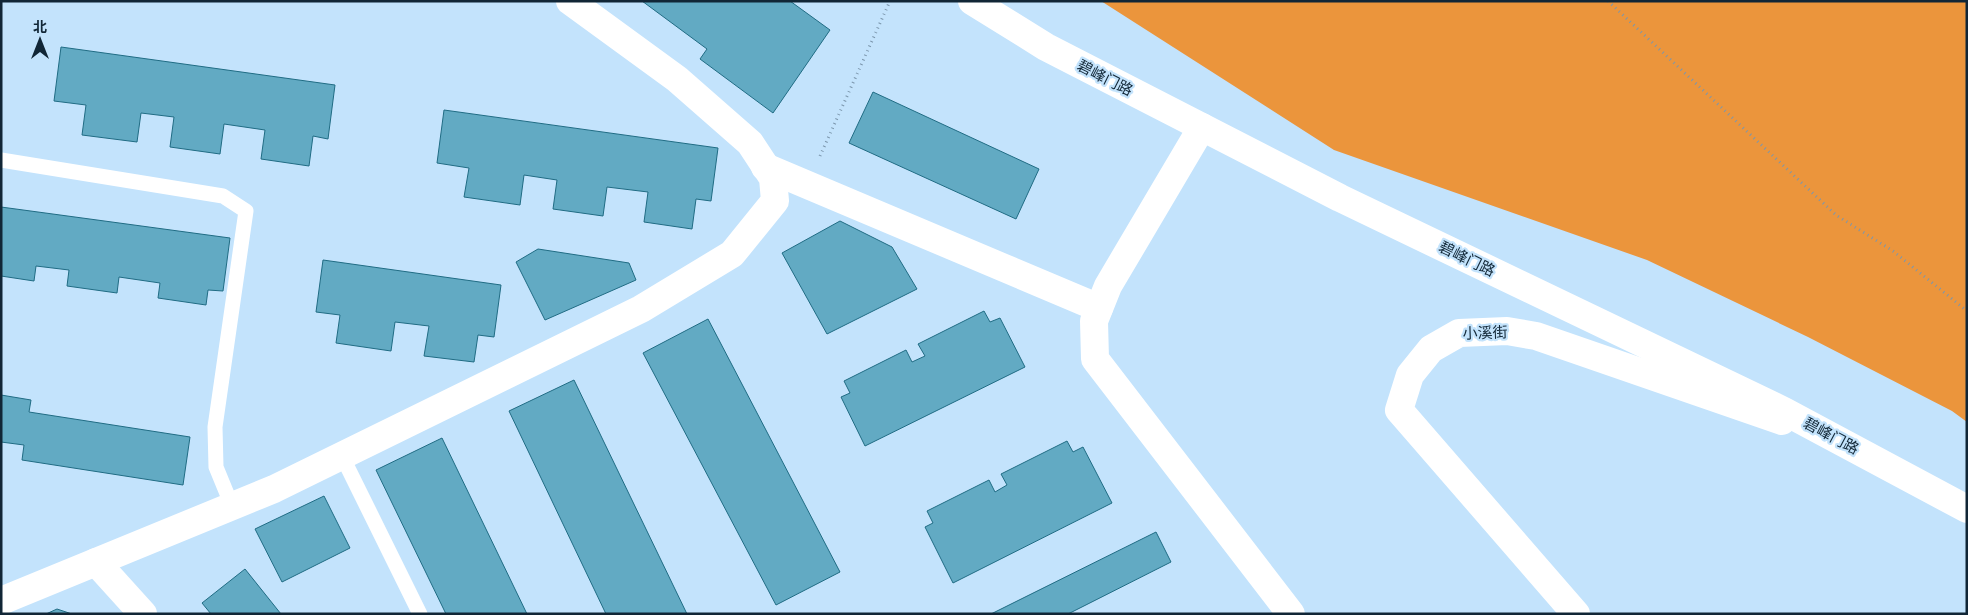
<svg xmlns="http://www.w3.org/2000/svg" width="1968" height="615" viewBox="0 0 1968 615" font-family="Ubuntu,'Noto Sans SC',sans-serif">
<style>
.forest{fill:#eb953c}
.building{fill:#62aac3;stroke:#206c84}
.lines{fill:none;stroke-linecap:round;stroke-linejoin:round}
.path{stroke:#7c97ad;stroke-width:3;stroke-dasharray:1 4;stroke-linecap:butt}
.service{stroke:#fff;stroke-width:15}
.minor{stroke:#fff;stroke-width:28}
.tertiary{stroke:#fff;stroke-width:28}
.labels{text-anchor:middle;stroke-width:4.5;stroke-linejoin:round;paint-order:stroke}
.street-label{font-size:15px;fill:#112636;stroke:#c3e3fc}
</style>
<rect width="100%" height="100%" fill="#c3e3fc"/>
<polygon class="forest" points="1101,1 1967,1 1967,422 1952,411 1808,337 1647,260 1334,150"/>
<g class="building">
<polygon points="642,1 790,1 830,30 773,113 700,59 707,49"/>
<polygon points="61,47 335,85 328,139 313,136 309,166 261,159 265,130 224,124 220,154 170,147 174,117 141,113 137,142 82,135 86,105 54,101"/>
<polygon points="873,92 1039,169 1016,219 849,143"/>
<polygon points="444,110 718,148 711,201 696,199 692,229 644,222 648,192 607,187 603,216 553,209 557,180 524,175 520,205 464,197 469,168 437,163"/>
<polygon points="1,207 230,238 223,291 208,290 206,305 158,298 160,283 119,277 117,293 67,286 69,270 36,266 34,281 1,276"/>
<polygon points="840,221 892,247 917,289 827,334 782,253"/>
<polygon points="538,249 629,263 636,280 545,320 516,262"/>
<polygon points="323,260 501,285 494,337 478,335 474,362 424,356 429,326 395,322 391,351 336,343 340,315 316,312"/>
<polygon points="984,311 990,322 1000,318 1025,367 865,446 841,397 850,393 844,381 906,350 912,362 925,356 918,344"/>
<polygon points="708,319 840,572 776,605 643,353"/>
<polygon points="574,380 687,614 606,614 509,411"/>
<polygon points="1,395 31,400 29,412 190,437 183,485 22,460 24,445 1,442"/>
<polygon points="442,438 527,614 446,614 376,470"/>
<polygon points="1067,441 1073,452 1083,447 1112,503 953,583 925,527 933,523 927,511 989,480 995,492 1007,485 1001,474"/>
<polygon points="324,496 350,548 282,582 255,529"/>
<polygon points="1156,532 1171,562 1068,614 991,614"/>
<polygon points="245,569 281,614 211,614 202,603"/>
<polygon points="57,609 72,614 46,614"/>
</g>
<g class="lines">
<g class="path">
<polyline points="1608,1 1836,215 1893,251 1967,311"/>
<polyline points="820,156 890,1"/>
</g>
<g class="service">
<polyline points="1,160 223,196 246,211 215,427 216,467 232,506"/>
<polyline points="342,456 420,614"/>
</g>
<g class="minor">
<polyline points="1202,127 1108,286 1094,321 1095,359 1291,614"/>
<polyline points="765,167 1099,308"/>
<polyline points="96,562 143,614"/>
<polyline points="1,601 274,489 641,309 732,254 775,201 773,178 750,143 677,79 570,1"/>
<polyline points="1576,614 1399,410 1410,375 1431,349 1459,333 1507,331 1536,336 1782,421"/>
</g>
<polyline class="tertiary" points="972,1 1046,47 1340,198 1784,411 1967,509"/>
</g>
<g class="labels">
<g class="street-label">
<text transform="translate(1105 78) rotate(27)" y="5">碧峰门路</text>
<text transform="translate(1467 259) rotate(26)" y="5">碧峰门路</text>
<text transform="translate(1485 333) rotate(-2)" y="5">小溪街</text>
<text transform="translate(1831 436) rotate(28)" y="5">碧峰门路</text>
</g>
</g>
<rect width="1968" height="615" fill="none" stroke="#112636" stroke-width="5"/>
<g transform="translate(40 40)" stroke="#c3e3fc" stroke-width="4" paint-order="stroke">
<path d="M0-4L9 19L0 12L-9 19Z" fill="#112636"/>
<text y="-8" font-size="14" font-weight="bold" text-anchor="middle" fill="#112636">北</text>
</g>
</svg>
